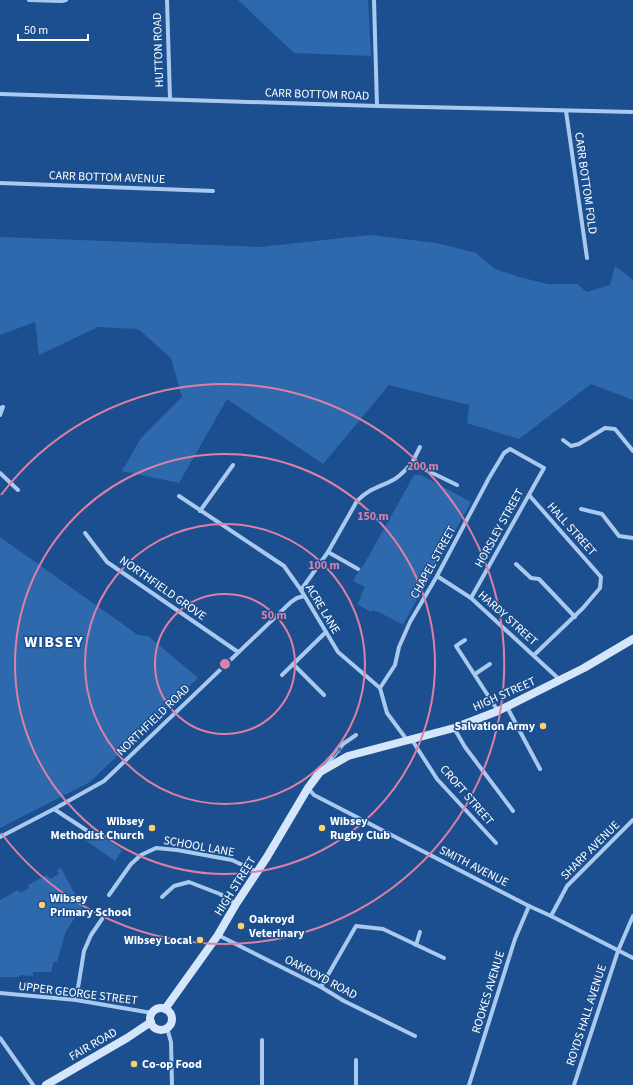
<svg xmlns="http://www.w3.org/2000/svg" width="633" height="1085" viewBox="0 0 633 1085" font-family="'Source Sans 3',sans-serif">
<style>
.green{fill:#2e69ad}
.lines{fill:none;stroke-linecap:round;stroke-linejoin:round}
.street{stroke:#a9c9ee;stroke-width:4}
.secondary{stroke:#d6e6fa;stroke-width:8}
.oneway{stroke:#4674ac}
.ring{fill:none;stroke:#dd80a5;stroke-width:2}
.poi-dot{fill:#ffd166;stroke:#1b4f8f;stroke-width:1.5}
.labels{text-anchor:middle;stroke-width:3;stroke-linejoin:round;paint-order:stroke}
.street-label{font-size:12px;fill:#fff;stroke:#1b4f8f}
.poi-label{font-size:12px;font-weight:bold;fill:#fff;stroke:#1b4f8f;text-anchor:start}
.district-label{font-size:16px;font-weight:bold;letter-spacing:1px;fill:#fff;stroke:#1b4f8f}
.centre{fill:#dd80a5;stroke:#1b4f8f;stroke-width:2}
.ring-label{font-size:12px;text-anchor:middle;font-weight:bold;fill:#dd80a5;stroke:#1b4f8f;stroke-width:3;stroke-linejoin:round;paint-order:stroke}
</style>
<rect width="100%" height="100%" fill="#1b4f8f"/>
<g class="green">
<polygon points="238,0 368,0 371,56 294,53"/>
<polygon points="370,235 437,243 476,253 495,269 519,277 548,284 577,284 587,292 610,285 615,266 633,280 633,400 591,384 519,439 467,423 469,405 389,385 323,464 227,399 179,483 122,471 141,438 182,397 171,358 138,329 98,327 39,355 35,322 0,335 0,237 260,247"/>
<polygon points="414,475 421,475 471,502 403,625 377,611 376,612 373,610 371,612 357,604 361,598 360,597 365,587 353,581 361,567 362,568"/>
<polygon points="0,537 138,635 148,636 198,678 90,782 0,828"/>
<polygon points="91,831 94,831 122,850 115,861 85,840"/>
<polygon points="61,868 82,907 66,931 57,962 54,961 51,972 33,972 33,976 19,975 19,977 0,977 0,900 18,890 20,893 29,888 28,885 47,875 50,879 59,874 57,870"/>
</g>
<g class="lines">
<g class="street">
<polyline points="29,0 62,1 66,0"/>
<polyline points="167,0 170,99"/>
<polyline points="374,0 377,106"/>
<polyline points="0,94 377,106 633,112"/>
<polyline points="566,111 587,258"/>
<polyline points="0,183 213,191"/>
<polyline points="0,408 3,407 0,415"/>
<polyline points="563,440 571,446 579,444 605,428 615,429 633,451"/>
<polyline points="412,463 420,447"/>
<polyline points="0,473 18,490"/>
<polyline points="529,495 601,577 600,588 583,608 534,655"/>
<polyline points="179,496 284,566 301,590 338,652 380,688 387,713 407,740"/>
<polyline points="581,509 602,514 619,536 633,538"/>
<polyline points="200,511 233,465"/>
<polyline points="85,533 107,562 238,652"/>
<polyline points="328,552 358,569"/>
<polyline points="516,564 531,578 539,579 575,617"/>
<polyline points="437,576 471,598 560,680"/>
<path d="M301,590L328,552L357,501C368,489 380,487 393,480C401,476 406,469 412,463L457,485"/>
<polyline points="465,640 456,646 498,711"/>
<polyline points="293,664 324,695"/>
<polyline points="475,674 490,664"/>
<polyline points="282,675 326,632"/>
<polyline points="380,688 395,665 399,647 410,622 437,576 489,478 504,453 510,449 544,468 471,598"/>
<polyline points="507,707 540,769"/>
<polyline points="454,728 465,747 513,811"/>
<polyline points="412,740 437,779 496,843"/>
<polyline points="326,766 343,744 356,735"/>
<polyline points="308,788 314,795 529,906 551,916 633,958"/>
<polyline points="54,809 86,830"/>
<polyline points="0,837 54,809 104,781 291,602 297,598 304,596"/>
<polyline points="109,895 131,864 141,855 156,848 177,850 232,860 257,872"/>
<polyline points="162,897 174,886 189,882 220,894 236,904"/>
<polyline points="551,916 567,886 633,820"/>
<polyline points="218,935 321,987 344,1001 415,1036"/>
<polyline points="416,945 420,932"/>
<polyline points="321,987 356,926 383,929 444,958"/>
<polyline points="0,993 76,1000 152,1013"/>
<polyline points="76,1000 84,951 91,935 102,919"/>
<polyline points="167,1028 171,1042 172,1085"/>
<polyline points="0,1038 33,1085"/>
<polyline points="262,1085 262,1040"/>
<polyline points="356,1085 356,1060"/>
<polyline points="469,1085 515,939 529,906"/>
<polyline points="574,1085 618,951 633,916"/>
</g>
<g class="secondary">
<circle cx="161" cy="1019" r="11"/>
<polyline points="165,1009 218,935 236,904 267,857 308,788 320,772 348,756 454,728 498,711 584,668 633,639"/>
<polyline points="46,1085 127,1038 151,1022"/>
</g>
</g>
<defs><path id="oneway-shaft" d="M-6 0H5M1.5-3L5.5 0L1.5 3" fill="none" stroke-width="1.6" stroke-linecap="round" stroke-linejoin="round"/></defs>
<use class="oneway" href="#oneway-shaft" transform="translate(337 752) rotate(-51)"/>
<g class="ring">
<circle cx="225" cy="664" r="70"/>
<circle cx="225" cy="664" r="140"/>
<circle cx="225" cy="664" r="210"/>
<path d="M1 495A280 280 0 1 1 1 833"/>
</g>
<g class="poi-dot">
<circle cx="543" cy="726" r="4"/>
<circle cx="152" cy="828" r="4"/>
<circle cx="322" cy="828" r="4"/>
<circle cx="42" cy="905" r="4"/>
<circle cx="241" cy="926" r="4"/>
<circle cx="200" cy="940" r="4"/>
<circle cx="134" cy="1064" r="4"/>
</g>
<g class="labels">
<g class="street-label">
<text transform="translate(158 50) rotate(-92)" y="4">HUTTON ROAD</text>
<text transform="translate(317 94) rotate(2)" y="4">CARR BOTTOM ROAD</text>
<text transform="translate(107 177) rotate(2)" y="4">CARR BOTTOM AVENUE</text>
<text transform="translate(586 183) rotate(82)" y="4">CARR BOTTOM FOLD</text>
<text transform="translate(499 528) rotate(-61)" y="4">HORSLEY STREET</text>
<text transform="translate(572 529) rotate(48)" y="4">HALL STREET</text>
<text transform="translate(433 562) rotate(-61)" y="4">CHAPEL STREET</text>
<text transform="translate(163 588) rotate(35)" y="4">NORTHFIELD GROVE</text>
<text transform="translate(323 609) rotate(59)" y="4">ACRE LANE</text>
<text transform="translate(508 618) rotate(42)" y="4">HARDY STREET</text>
<text transform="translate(504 694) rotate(-24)" y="4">HIGH STREET</text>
<text transform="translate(153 720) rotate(-44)" y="4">NORTHFIELD ROAD</text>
<text transform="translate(467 795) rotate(49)" y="4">CROFT STREET</text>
<text transform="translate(199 846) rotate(10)" y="4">SCHOOL LANE</text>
<text transform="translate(590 850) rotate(-45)" y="4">SHARP AVENUE</text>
<text transform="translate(474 866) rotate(27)" y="4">SMITH AVENUE</text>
<text transform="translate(235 886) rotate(-58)" y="4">HIGH STREET</text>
<text transform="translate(321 977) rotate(28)" y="4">OAKROYD ROAD</text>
<text transform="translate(488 992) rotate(-73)" y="4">ROOKES AVENUE</text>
<text transform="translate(78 993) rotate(7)" y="4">UPPER GEORGE STREET</text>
<text transform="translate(586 1015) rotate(-72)" y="4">ROYDS HALL AVENUE</text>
<text transform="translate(93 1044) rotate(-30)" y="4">FAIR ROAD</text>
</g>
<g class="poi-label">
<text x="535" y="730" text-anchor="end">Salvation Army</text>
<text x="144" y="825" text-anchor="end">Wibsey<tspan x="144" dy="14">Methodist Church</tspan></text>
<text x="330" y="825">Wibsey<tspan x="330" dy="14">Rugby Club</tspan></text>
<text x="50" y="902">Wibsey<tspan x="50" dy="14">Primary School</tspan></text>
<text x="249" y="923">Oakroyd<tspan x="249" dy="14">Veterinary</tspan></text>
<text x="192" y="944" text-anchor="end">Wibsey Local</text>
<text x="142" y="1068">Co-op Food</text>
</g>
<g class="district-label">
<text x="54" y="647">WIBSEY</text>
</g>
</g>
<circle cx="225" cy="664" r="6" class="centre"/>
<g class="ring-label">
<text x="423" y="470">200 m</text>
<text x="373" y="520">150 m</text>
<text x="324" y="569">100 m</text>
<text x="274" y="619">50 m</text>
</g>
<path d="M18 34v6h70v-6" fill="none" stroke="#ffffff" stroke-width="2"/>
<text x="24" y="34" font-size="12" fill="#ffffff" stroke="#1b4f8f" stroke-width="3" paint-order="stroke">50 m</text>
</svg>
